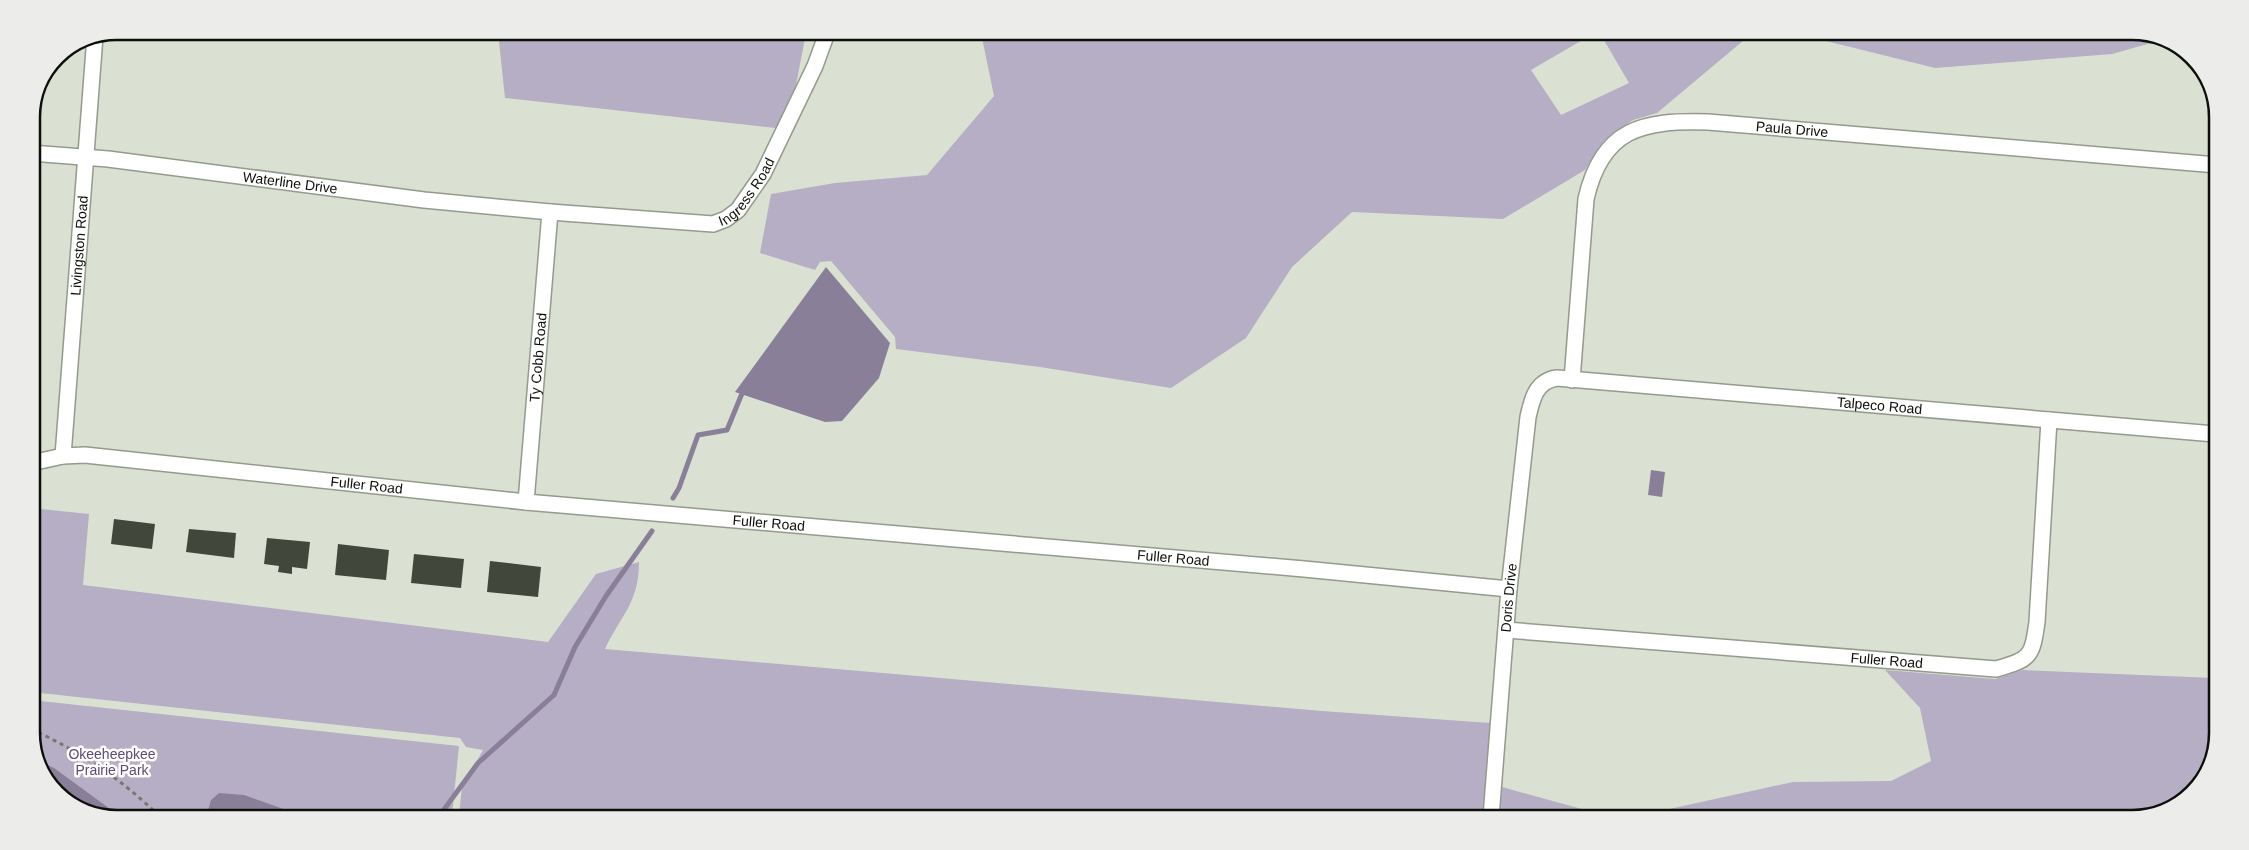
<svg xmlns="http://www.w3.org/2000/svg" width="2249" height="850" viewBox="0 0 2249 850" font-family="Arial,sans-serif">
<style>
.green{fill:#b6aec5}
.water{fill:#897f99}
.lines{fill:none;stroke-linecap:round;stroke-linejoin:round}
.stream{stroke:#897f99;stroke-width:5}
.building{fill:#41473a}
.street-casing{stroke:#949a8c;stroke-width:18}
.path{stroke:#74796f;stroke-width:3;stroke-dasharray:4 4;stroke-linecap:butt}
.street{stroke:#fff;stroke-width:15}
.labels{text-anchor:middle;stroke-width:5;stroke-linejoin:round;paint-order:stroke}
.street-label{font-size:14px;fill:#0d0f0a;stroke:#fff}
.park-label{font-size:14px;fill:#5c4b75;stroke:#fff}
.rim{fill:none;stroke:#0d0f0a;stroke-width:2.5}
</style>
<rect width="100%" height="100%" fill="#dae1d2"/>
<g class="green">
<polygon points="498,32 806,33 796,85 776,128 505,98"/>
<polygon points="981,33 1591,35 1531,70 1561,115 1629,83 1601,35 1750,35 1657,113 1633,120 1608,137 1599,147 1585,170 1503,219 1352,212 1292,267 1246,338 1171,388 1040,367 896,349 895,337 831,261 820,262 815,270 760,253 771,194 835,183 927,175 994,96"/>
<polygon points="1802,35 2160,36 2165,39 2112,54 1935,68"/>
<path d="M31,508L89,514L83,585L548,642L596,574L639,562C639,603 621,615 605,649L1322,711L1490,723L1483,817L459,815L462,787L483,750L466,747L460,738L31,692Z"/>
<polygon points="1885,670 1995,679 2023,670 2214,678 2213,761 2184,801 2132,819 1628,818 1793,782 1891,781 1931,761 1920,708"/>
<polygon points="31,700 459,746 452,815 89,814 49,785 31,739"/>
<polygon points="1502,787 1614,818 1499,817"/>
</g>
<g class="water">
<polygon points="826,267 890,343 879,378 842,421 825,422 735,392"/>
<polygon points="1651,470 1665,472 1662,497 1648,495"/>
<polygon points="40,762 54,768 117,814 89,814 49,785"/>
<polygon points="219,793 244,795 300,815 207,814 211,800"/>
</g>
<g class="lines">
<g class="stream">
<polyline points="673,498 679,488 698,435 727,430 743,391"/>
<polyline points="440,815 478,763 554,695 575,647 606,596 652,531"/>
</g>
</g>
<g class="building">
<polygon points="114,519 155,524 152,549 111,544"/>
<polygon points="189,529 236,533 234,558 186,552"/>
<polygon points="267,538 310,542 307,569 292,567 292,574 278,572 279,566 264,564"/>
<polygon points="338,544 389,550 386,580 335,575"/>
<polygon points="414,554 464,559 461,588 411,583"/>
<polygon points="490,561 541,567 538,597 487,592"/>
</g>
<g class="lines">
<defs>
<g id="street">
<path id="s1" d="M31,153L108,159L424,200L550,212L713,224L726,219L738,210L763,174L815,66L827,33"/>
<path id="s2" d="M1572,380L1586,199C1602,128 1643,120 1708,122L2217,165"/>
<path id="s3" d="M63,456L95,36"/>
<path id="s4" d="M31,463L63,456L85,455L526,502L1304,569L1509,589"/>
<path id="s5" d="M526,502L550,212"/>
<path id="s6" d="M1506,630L1996,669C2031,659 2032,657 2037,622L2049,420"/>
<path id="s7" d="M1491,817L1509,589L1528,417C1532,399 1536,381 1557,378L2215,434"/>
</g>
</defs>
<use href="#street" class="street-casing"/>
<path class="path" d="M31,729C79,751 120,778 157,814"/>
<use href="#street" class="street"/>
</g>
<g class="labels">
<g class="street-label">
<text dy="5" stroke="none"><textPath href="#s2" startOffset="428">Paula Drive</textPath></text>
<text dy="5" stroke="none"><textPath href="#s1" startOffset="261">Waterline Drive</textPath></text>
<text dy="5" stroke="none"><textPath href="#s1" startOffset="734">Ingress Road</textPath></text>
<text dy="5" stroke="none"><textPath href="#s3" startOffset="211">Livingston Road</textPath></text>
<text dy="5" stroke="none"><textPath href="#s5" startOffset="145">Ty Cobb Road</textPath></text>
<text dy="5" stroke="none"><textPath href="#s7" startOffset="778">Talpeco Road</textPath></text>
<text dy="5" stroke="none"><textPath href="#s4" startOffset="338">Fuller Road</textPath></text>
<text dy="5" stroke="none"><textPath href="#s4" startOffset="742">Fuller Road</textPath></text>
<text dy="5" stroke="none"><textPath href="#s4" startOffset="1148">Fuller Road</textPath></text>
<text dy="5" stroke="none"><textPath href="#s7" startOffset="220">Doris Drive</textPath></text>
<text dy="5" stroke="none"><textPath href="#s6" startOffset="382">Fuller Road</textPath></text>
</g>
<g class="park-label">
<text x="112" y="759">Okeeheepkee<tspan x="112" dy="16">Prairie Park</tspan></text>
</g>
</g>
<path d="M0 0H2249V850H0ZM117 40H2132A77 77 0 0 1 2209 117V733A77 77 0 0 1 2132 810H117A77 77 0 0 1 40 733V117A77 77 0 0 1 117 40Z" fill="#ececeb" fill-rule="evenodd"/>
<path class="rim" d="M117 40H2132A77 77 0 0 1 2209 117V733A77 77 0 0 1 2132 810H117A77 77 0 0 1 40 733V117A77 77 0 0 1 117 40Z"/>
</svg>
